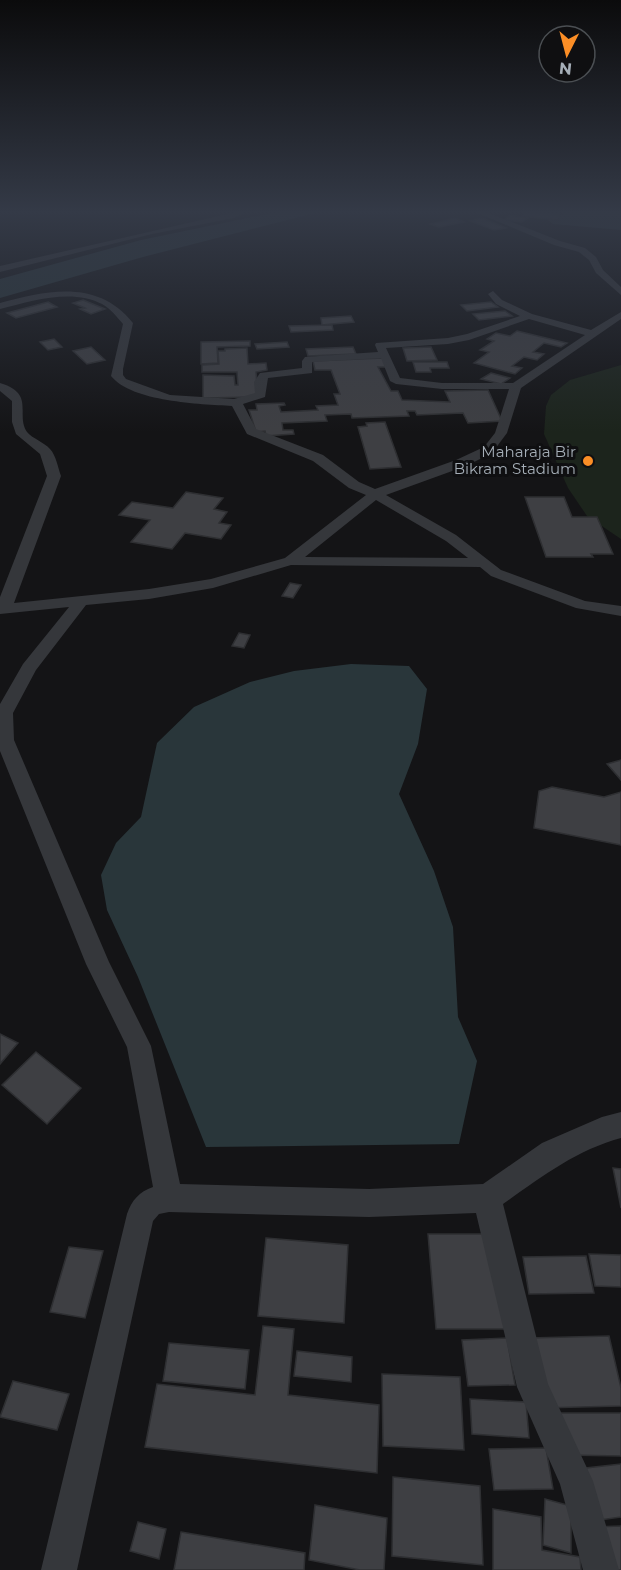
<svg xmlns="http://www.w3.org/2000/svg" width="621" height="1570" viewBox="0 0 621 1570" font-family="Montserrat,sans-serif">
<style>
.green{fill:#1c241c}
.water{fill:#29363a}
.building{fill:#3e3f43;stroke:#2e2f32;stroke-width:1.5}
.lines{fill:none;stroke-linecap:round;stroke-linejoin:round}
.minor{fill:#35373b;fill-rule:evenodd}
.poi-dot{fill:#fb8e26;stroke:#0f0f11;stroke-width:2}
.labels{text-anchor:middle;stroke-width:6;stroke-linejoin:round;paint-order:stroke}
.far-poi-label{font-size:15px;fill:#a5aeb7;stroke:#0f0f11;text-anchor:end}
</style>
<rect width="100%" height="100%" fill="#141416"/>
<polygon class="green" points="621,365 621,539 587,516 568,488 544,434 546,406 551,395 570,380"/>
<g class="water">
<polygon points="277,212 319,212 143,257 0,298 0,279 141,240"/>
<polygon points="562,212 621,212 621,230 553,224 548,220 564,214"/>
<polygon points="351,664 409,666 427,689 418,744 399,794 434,871 453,927 458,1017 477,1061 459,1144 206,1147 138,977 107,910 101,875 116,843 141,817 157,743 194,707 250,682 294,671"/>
</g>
<g class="building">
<polygon points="524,212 536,212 560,214 558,220 522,216"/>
<polygon points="510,215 528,218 522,222 504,220"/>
<polygon points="455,218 464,222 439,227 430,224"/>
<polygon points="482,218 506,228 494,230 470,221"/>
<polygon points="83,300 105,309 91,314 80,309 85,308 73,303"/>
<polygon points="48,302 57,307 16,318 7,313"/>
<polygon points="491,302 498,307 467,311 461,305"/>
<polygon points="505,311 512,316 479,320 473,314"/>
<polygon points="351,316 354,322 332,324 322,325 321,318"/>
<polygon points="332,325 333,330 291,332 289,326"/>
<polygon points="517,331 567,343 561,347 544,343 533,352 544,354 537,360 524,357 512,366 522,368 515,374 474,363 489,352 480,350 494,341 487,339 496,333 510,336"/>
<polygon points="54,339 62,347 48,350 40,342"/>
<polygon points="250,341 250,346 217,347 218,363 201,364 201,342"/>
<polygon points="287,342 289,347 257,349 255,344"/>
<polygon points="91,347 105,360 87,364 73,351"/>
<polygon points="353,347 356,354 308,356 306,349"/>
<polygon points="431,347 437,360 407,361 403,348"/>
<polygon points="247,348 248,364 266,363 267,370 256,372 258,397 203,398 203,375 234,376 235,385 238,385 237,372 202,372 202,365 219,364 218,351 225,351 225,349"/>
<polygon points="383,358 386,367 378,367 391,391 398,391 402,400 450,402 445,391 488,390 502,421 468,423 463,413 417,415 415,411 407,411 409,416 352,418 351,414 325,415 327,421 282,423 283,430 293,430 294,434 266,436 265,431 256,432 249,410 257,410 256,404 284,403 285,405 279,406 281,412 318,410 316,406 338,405 334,394 340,394 331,370 315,370 313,361"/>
<polygon points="413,362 447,362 449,368 430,368 431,372 416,372"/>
<polygon points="491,373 510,378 501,384 481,379"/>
<polygon points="385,422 401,467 370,469 358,427 367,426 366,423"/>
<polygon points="186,492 223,498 214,509 227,512 219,523 231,525 221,539 185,533 172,549 131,542 150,520 119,515 132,502 173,508"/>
<polygon points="525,497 564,497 572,517 597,517 613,554 591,554 593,557 546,557"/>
<polygon points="290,583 301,585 293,598 282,596"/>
<polygon points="239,633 250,635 244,648 232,646"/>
<polygon points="621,760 621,780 607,764"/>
<polygon points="552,787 604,797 621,792 621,845 534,828 539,791"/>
<polygon points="0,1034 18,1043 0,1064"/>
<polygon points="36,1052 81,1088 47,1124 2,1085"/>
<polygon points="613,1168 621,1169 621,1208"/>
<polygon points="428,1234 501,1234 507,1329 436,1329"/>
<polygon points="266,1238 348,1245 344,1323 258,1316"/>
<polygon points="69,1247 103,1251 85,1318 50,1312"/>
<polygon points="589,1254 621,1255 621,1287 595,1286"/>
<polygon points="586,1256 594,1293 529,1294 523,1257"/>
<polygon points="263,1326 294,1329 288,1395 379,1405 377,1473 145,1447 157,1384 255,1395"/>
<polygon points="609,1336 621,1388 621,1406 541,1408 529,1338"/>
<polygon points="507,1338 515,1385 468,1386 462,1340"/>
<polygon points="169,1343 249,1350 245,1389 163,1381"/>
<polygon points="297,1351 352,1357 351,1382 294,1376"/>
<polygon points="382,1374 460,1377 464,1450 383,1446"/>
<polygon points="13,1381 69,1394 57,1430 0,1417"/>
<polygon points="470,1399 526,1402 529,1438 472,1434"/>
<polygon points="560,1413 621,1413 621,1456 566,1455"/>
<polygon points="546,1448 553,1489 494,1490 489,1449"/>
<polygon points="621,1464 621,1517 600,1520 586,1468"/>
<polygon points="393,1477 480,1486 483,1565 392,1556"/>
<polygon points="545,1499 571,1506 571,1553 543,1545"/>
<polygon points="315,1505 387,1518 384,1570 360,1570 309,1560"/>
<polygon points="493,1509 541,1517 542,1550 580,1557 581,1570 493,1570"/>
<polygon points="138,1522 166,1529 159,1559 130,1551"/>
<polygon points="621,1526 621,1570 600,1570 592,1527"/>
<polygon points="181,1532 305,1553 304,1570 174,1570"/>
</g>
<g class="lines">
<g class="minor">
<polygon points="236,212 246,212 234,218 152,234 0,272 0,266"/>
<polygon points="475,212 486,212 560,241 585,248 596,257 603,270 621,287 621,295 596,273 589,260 579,252 554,245"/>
<path d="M493,291L502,300L532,314L591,330L621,312V319L521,388L507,433L492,453L466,466L386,495L456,535L501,570L585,601L621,606V616L576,608L491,576L480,567L291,565L213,588L149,599L86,605L36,670L13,713L14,740L109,962L151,1046L180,1184L369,1189L483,1184L542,1143L602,1117L621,1112V1138C576,1150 540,1178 503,1204L548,1384L593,1481L619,1570H583L560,1484L517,1387L476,1213L369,1217L169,1212L159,1214L153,1221L77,1570H41L127,1214C132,1200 139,1192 153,1187L127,1047L86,964L0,751V704L23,664L69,607L0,614V597L47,476L40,454L16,434L12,422V401L0,391V383C36,394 15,414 27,432C33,439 44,442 50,449C56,455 58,468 61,476L14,603L149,589L211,579L285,558L366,495L349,488L313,461L247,434L232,406C200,404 132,402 111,376L123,324C117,317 111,309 102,304C72,288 31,301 0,309V303C48,290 98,279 133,323L123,369V375L126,379L170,395L234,399L255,393L254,382L260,373L302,368V361L305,357L378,352L375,345L376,343L448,338L467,334L520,316L496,304L488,294ZM529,319L585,335L513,383H442L400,378L386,348L448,344L469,340ZM381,358L390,381L396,384L442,389H509L495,433L484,447L456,460L375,489L359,482L323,455L256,429L243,404L265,397L268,378L312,373V362ZM376,500L446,541L468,558L305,557Z"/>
</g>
</g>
<linearGradient id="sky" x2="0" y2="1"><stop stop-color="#0b0b0c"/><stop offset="0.49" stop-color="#343a47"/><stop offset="1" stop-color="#343a47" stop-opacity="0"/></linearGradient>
<rect width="621" height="432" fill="url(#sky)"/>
<circle class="poi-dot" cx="588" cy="461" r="6"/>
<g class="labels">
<g class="far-poi-label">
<text x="576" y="457">Maharaja Bir<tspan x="576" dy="17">Bikram Stadium</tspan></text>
</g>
</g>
<g transform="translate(567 54) rotate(186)"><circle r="28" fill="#0f0f11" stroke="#4b4f53" stroke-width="1.5"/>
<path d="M0-4.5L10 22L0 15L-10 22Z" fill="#fb8e26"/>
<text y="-9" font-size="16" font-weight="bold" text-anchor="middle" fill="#a5aeb7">N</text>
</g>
</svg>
